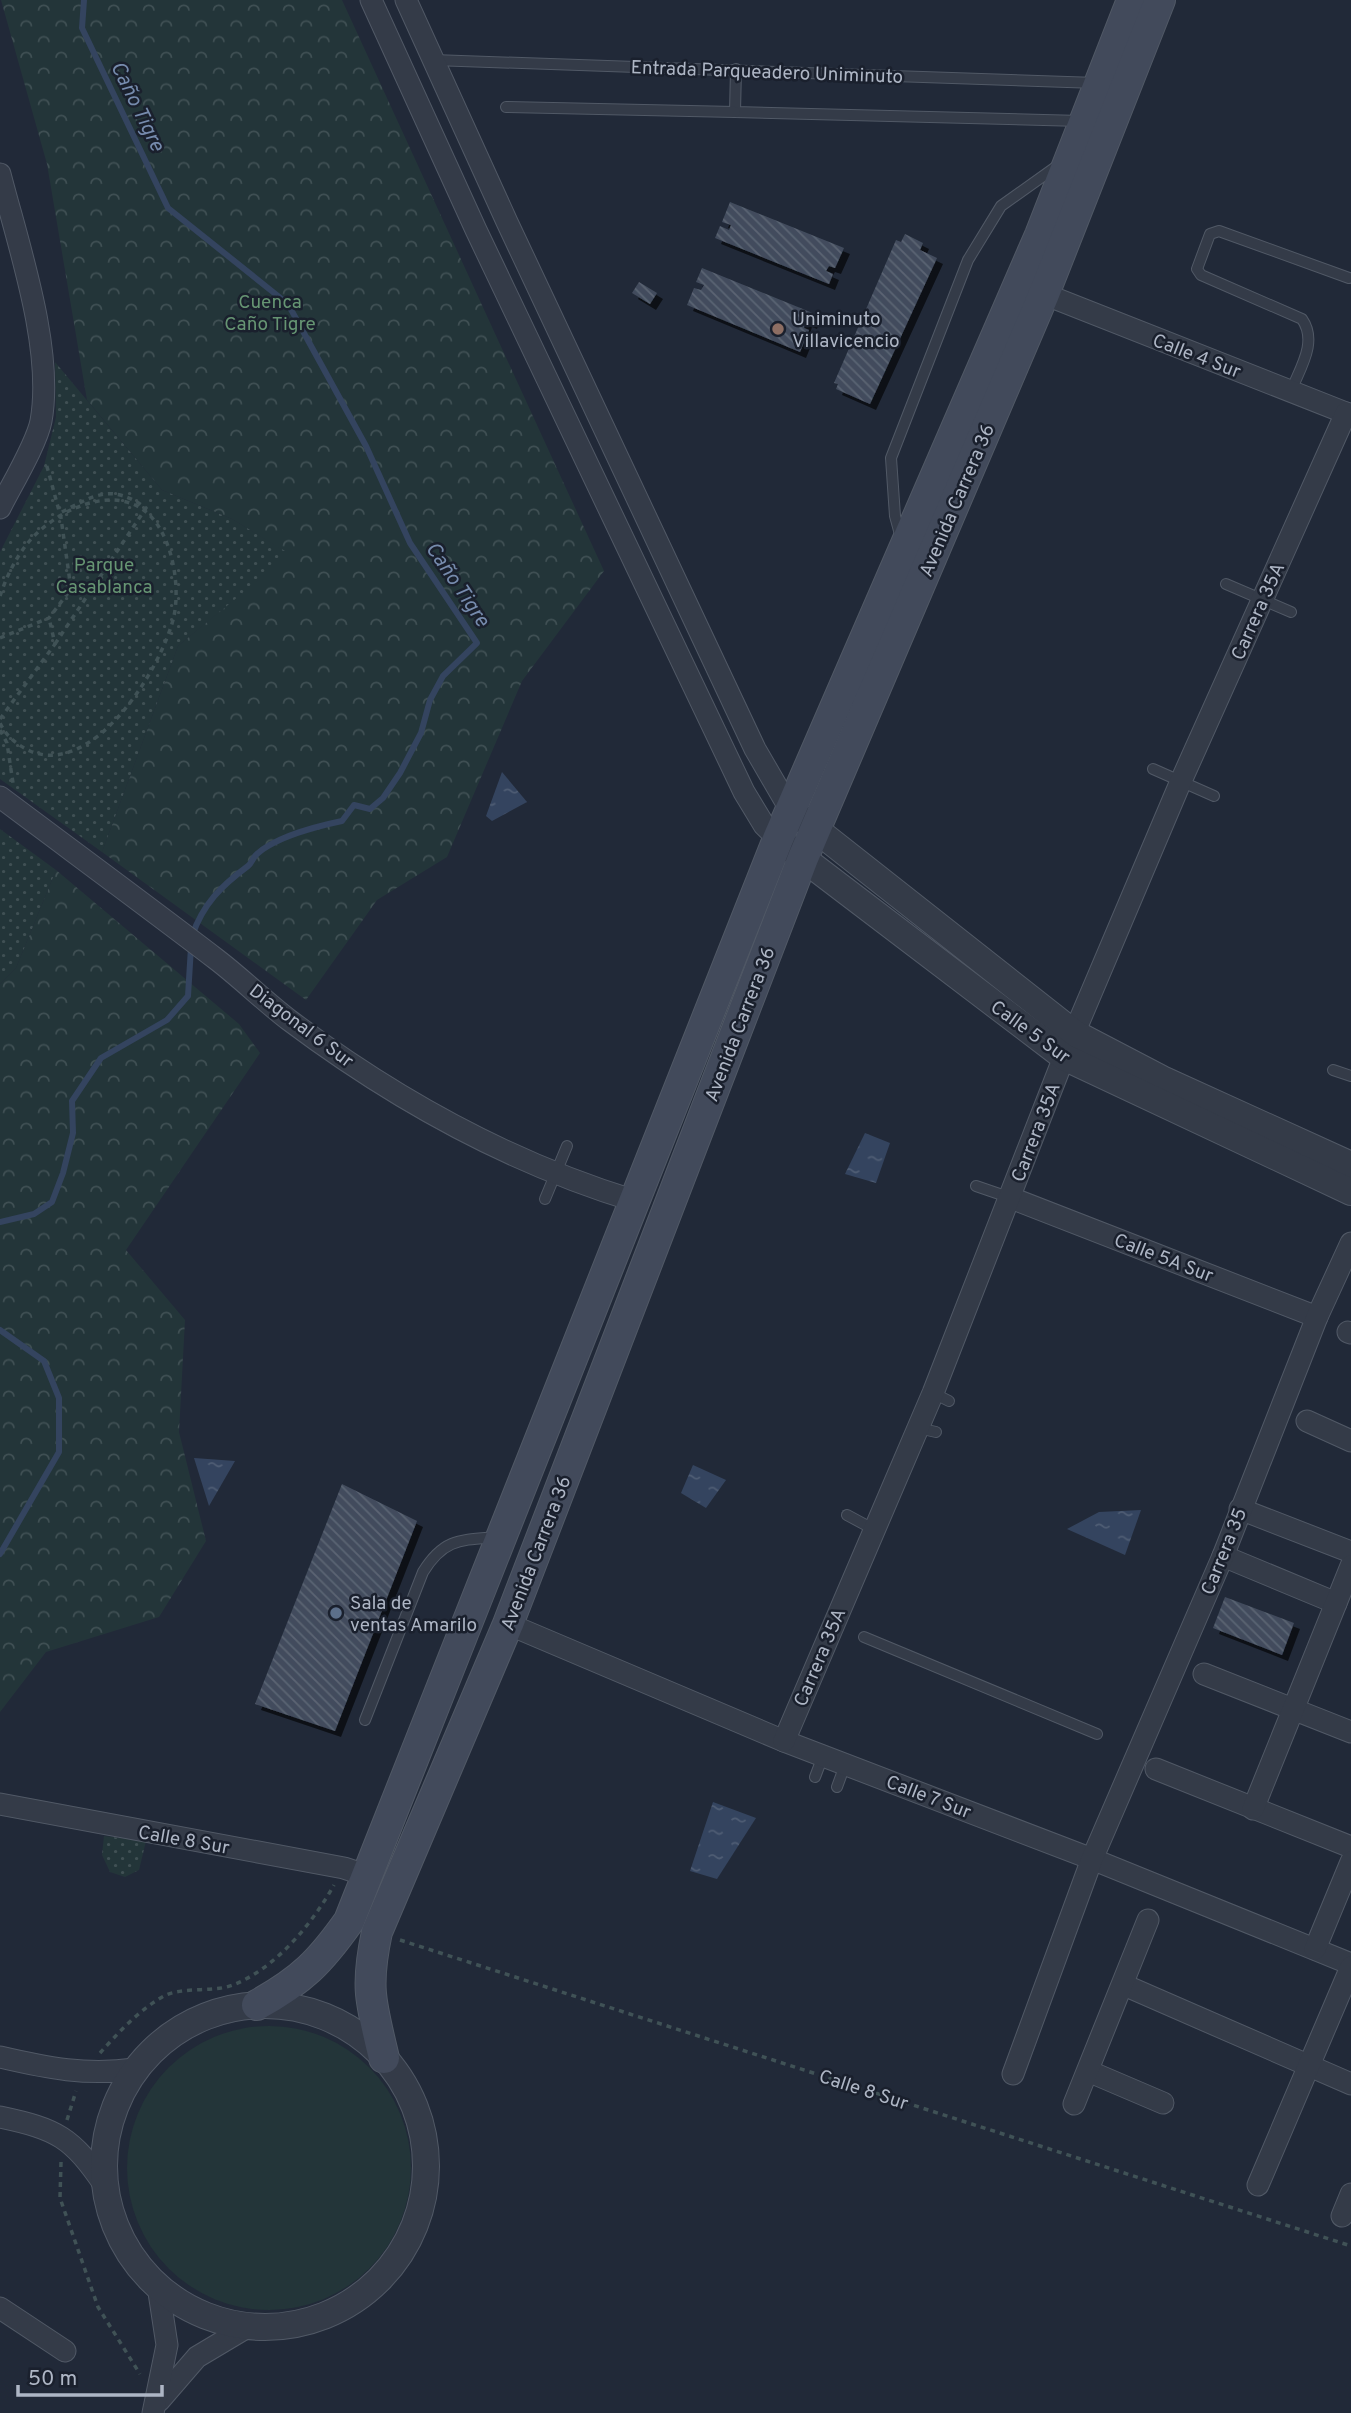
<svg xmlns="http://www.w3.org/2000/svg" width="1351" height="2413" viewBox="0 0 1351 2413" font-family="Overpass,sans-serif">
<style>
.green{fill:#233539}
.forest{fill:url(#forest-crowns)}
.park{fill:url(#park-dots)}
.water{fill:url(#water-ripples)}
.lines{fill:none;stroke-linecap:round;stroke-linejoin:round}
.stream{stroke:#34445f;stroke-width:6}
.building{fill:url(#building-back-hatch);filter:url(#shadow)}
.service-casing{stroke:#515966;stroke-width:12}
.minor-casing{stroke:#515966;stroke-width:23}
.tertiary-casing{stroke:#515966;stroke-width:28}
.secondary-casing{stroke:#515966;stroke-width:32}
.path{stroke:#405256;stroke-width:3.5;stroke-dasharray:5 5;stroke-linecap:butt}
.service{stroke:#343b48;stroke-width:10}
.minor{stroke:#343b48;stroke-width:21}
.tertiary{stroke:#343b48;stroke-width:26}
.secondary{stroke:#424a5b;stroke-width:30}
.education-dot{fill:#8d6e63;stroke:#1a202d;stroke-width:2.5}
.service-dot{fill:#5c6f8a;stroke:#1a202d;stroke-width:2.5}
.labels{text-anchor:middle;stroke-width:5;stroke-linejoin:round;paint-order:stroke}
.street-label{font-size:19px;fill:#aeb6c5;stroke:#1a202d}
.park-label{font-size:19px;fill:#669573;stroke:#1a202d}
.poi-label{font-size:19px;fill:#aeb6c5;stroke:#1a202d;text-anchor:start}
.water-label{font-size:21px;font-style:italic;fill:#768bad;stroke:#1a202d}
</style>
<defs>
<pattern id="forest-crowns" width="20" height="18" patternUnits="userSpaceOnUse" patternTransform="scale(1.75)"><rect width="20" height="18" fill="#233539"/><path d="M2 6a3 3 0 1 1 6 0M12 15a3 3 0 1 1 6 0" fill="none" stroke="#405054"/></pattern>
<pattern id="park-dots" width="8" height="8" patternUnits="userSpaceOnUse" patternTransform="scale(1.75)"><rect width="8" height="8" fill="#233539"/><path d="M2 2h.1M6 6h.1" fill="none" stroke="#405054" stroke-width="1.8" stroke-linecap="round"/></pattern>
<pattern id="water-ripples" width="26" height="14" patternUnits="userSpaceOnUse" patternTransform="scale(1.75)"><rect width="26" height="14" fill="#34445f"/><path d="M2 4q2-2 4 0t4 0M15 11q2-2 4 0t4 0" fill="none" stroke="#4f5d74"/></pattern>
<pattern id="building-back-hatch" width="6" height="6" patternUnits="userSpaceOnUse" patternTransform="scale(1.75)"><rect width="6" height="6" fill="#424c5d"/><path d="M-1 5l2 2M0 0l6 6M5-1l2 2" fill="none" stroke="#5b6473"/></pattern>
<filter id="shadow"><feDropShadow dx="6" dy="6" stdDeviation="0" flood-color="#0009"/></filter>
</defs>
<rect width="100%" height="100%" fill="#212938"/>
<circle class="green" cx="269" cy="2168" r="142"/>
<g class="forest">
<polygon points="1,0 342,0 604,571 522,681 447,857 377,900 306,1000 102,852 178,646 289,554 232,519 162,490 87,400 47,164"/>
<polygon points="56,870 239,1024 260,1053 126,1250 185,1320 179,1432 206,1541 159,1617 46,1652 0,1712 0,984 16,968"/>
</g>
<g class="park">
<polygon points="55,362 162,490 232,519 290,554 178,646 102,852 0,779 0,552 44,466 56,417"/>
<polygon points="0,829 56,870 16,968 0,984"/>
<polygon points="104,1836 146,1841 139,1870 125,1877 110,1872 102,1855"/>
</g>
<g class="water">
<polygon points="502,772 527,802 492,821 486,816"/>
<polygon points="865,1133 890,1143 876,1183 845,1174"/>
<polygon points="194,1458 235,1461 209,1506"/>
<polygon points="693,1465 726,1480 706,1508 681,1493"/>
<polygon points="1141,1510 1125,1555 1067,1529 1099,1512"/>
<polygon points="713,1802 756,1818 717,1879 690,1871"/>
</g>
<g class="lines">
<g class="stream">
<path d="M84,0L82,28L168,208L288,304L366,446L410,543L477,643L443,676L430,700L421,733L400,773L383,798L370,809L354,805L342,821C318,826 276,837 257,854C253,857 252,863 248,866C221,886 203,904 192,936"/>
<polyline points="0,1222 34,1214 52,1202 63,1173 73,1133 72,1101 101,1058 167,1020 188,996 191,947"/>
<polyline points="0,1330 44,1361 59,1398 59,1452 0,1554"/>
</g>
</g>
<g class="building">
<polygon points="730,202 844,248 835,268 829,266 826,271 833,274 829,284 715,238 720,226 729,230 731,225 722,222"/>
<polygon points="905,234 923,243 920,250 937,258 870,404 836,389 838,384 834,383 896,240 901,242"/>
<polygon points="702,268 815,314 811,323 806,321 804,328 809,330 800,352 687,305 694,288 701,290 704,285 696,282"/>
<polygon points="639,282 657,293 650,304 632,293"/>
<polygon points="342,1484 417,1521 335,1731 255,1704"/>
<polygon points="1225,1597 1294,1623 1282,1655 1213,1628"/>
</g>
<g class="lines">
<defs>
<g id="service">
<polyline points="433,60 1097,83"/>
<polyline points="736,69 735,112 1081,121"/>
<polyline points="506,107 735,112"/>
<path d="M1291,391C1300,368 1318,342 1302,319L1201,275L1197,269L1210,234L1219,231L1349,278"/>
<polyline points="901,538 895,516 891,458 968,260 1001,206 1060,164"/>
<polyline points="1226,584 1291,612"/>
<polyline points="1153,769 1214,796"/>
<polyline points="1333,1070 1351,1076"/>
<polyline points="976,1186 1011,1198"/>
<polyline points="545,1199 567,1146"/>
<polyline points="933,1393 949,1401"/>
<polyline points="918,1428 936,1432"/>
<polyline points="847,1515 873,1529"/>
<polyline points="864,1637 1097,1734"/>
<path d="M365,1720L423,1572C444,1538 461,1540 498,1537"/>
<polyline points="815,1777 823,1756"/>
<polyline points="837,1787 845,1765"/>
</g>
<g id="minor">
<polyline points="371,0 476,230 744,792 764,825 778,839"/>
<polyline points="406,0 507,222 755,749 791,811"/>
<path d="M0,174C18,244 54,349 41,421C37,443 11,486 0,508"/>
<polyline points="1044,294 1351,415"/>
<path d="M0,797C72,851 144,904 216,959C241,978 264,1001 289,1020C393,1098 510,1163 635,1201"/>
<polyline points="1011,1198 1317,1317"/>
<polyline points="1348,1332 1351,1333"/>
<polyline points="1307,1421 1351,1441"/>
<polyline points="1240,1509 1351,1552"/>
<polyline points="1223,1556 1336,1603"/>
<polyline points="508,1624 784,1741 1092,1859 1351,1964"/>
<polyline points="1204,1674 1351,1732"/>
<polyline points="784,1741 933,1393 1064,1057 1181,781 1346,413"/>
<polyline points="1156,1769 1351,1847"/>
<polyline points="0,1804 344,1868 368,1876"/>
<polyline points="1253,1809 1351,1566"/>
<polyline points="1315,1949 1351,1862"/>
<polyline points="1124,1985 1351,2084"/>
<path d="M0,2057C47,2068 87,2076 135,2069"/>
<polyline points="1088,2071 1163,2103"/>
<polyline points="1013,2074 1092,1859 1223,1556 1317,1317 1351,1243"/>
<polyline points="1074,2104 1148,1920"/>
<path d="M0,2117C57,2129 72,2137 105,2186"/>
<polyline points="1258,2185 1351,1967"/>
<polyline points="1342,2216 1351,2194"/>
<polyline points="0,2308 65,2351"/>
<polyline points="159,2401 197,2357 249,2326"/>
<polyline points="153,2413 167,2345 158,2286"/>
</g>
<g id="tertiary">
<polyline points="800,817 1074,1033 1162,1079 1351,1165"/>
<polyline points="788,847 1064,1057 1351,1192"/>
<circle cx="265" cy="2166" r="161"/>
</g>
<g id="secondary">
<path d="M257,2005C302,1980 320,1962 349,1921L778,839L1040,235L1132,0"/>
<path d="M384,2058C371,2003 365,1988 377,1932L508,1624L803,858L1044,294L1160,0"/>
</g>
</defs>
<use href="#service" class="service-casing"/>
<use href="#minor" class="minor-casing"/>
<use href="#tertiary" class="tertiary-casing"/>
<use href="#secondary" class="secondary-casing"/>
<g class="path">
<path d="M0,596C6,578 15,559 27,544C54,510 120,478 154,520C173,544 180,586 174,616C162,668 94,778 30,751C17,745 6,736 0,723"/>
<polyline points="0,638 49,618 71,589 61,518 46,463"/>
<path d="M55,644L146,508C111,483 95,495 60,513"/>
<polyline points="0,719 55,644 49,618"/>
<polyline points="0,730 7,743 13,783"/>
<polyline points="400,1940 1351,2246"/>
<path d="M100,2053C118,2033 140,2009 164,1996C184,1986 212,1993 233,1985C276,1968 312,1924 334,1885"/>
<polyline points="67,2120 76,2091"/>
<polyline points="61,2162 60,2198 98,2307 140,2374"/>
</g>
<use href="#service" class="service"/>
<use href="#minor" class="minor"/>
<use href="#tertiary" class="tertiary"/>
<use href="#secondary" class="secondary"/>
</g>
<circle class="education-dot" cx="778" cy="329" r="7"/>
<circle class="service-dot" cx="336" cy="1613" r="7"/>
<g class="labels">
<g class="street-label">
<text transform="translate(767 71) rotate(2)" y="7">Entrada Parqueadero Uniminuto</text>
<text transform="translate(1197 355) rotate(21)" y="7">Calle 4 Sur</text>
<text transform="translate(956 500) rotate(-67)" y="7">Avenida Carrera 36</text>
<text transform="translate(1257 611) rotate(-66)" y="7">Carrera 35A</text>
<text transform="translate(739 1024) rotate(-69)" y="7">Avenida Carrera 36</text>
<text transform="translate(302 1025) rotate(37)" y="7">Diagonal 6 Sur</text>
<text transform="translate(1031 1031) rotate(36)" y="7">Calle 5 Sur</text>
<text transform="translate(1035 1132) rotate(-69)" y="7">Carrera 35A</text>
<text transform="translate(1164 1257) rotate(21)" y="7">Calle 5A Sur</text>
<text transform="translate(1223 1551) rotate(-68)" y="7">Carrera 35</text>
<text transform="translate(535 1553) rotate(-69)" y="7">Avenida Carrera 36</text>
<text transform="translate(819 1657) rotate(-67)" y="7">Carrera 35A</text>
<text transform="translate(929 1796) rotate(21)" y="7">Calle 7 Sur</text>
<text transform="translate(184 1839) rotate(10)" y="7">Calle 8 Sur</text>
<text transform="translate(864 2089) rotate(18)" y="7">Calle 8 Sur</text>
</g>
<g class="park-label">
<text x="270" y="308">Cuenca<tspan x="270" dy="22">Caño Tigre</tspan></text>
<text x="104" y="571">Parque<tspan x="104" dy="22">Casablanca</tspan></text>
</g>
<g class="poi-label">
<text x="792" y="325">Uniminuto<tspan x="792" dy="22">Villavicencio</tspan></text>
<text x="350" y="1609">Sala de<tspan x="350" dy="22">ventas Amarilo</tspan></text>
</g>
<g class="water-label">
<text transform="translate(138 106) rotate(64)" y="7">Caño Tigre</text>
<text transform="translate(458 584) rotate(56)" y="7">Caño Tigre</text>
</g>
</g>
<path d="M18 2385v10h144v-10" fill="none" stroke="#aeb6c5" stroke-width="3.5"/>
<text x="28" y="2385" font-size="21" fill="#aeb6c5" stroke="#1a202d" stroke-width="5" paint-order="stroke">50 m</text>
</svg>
